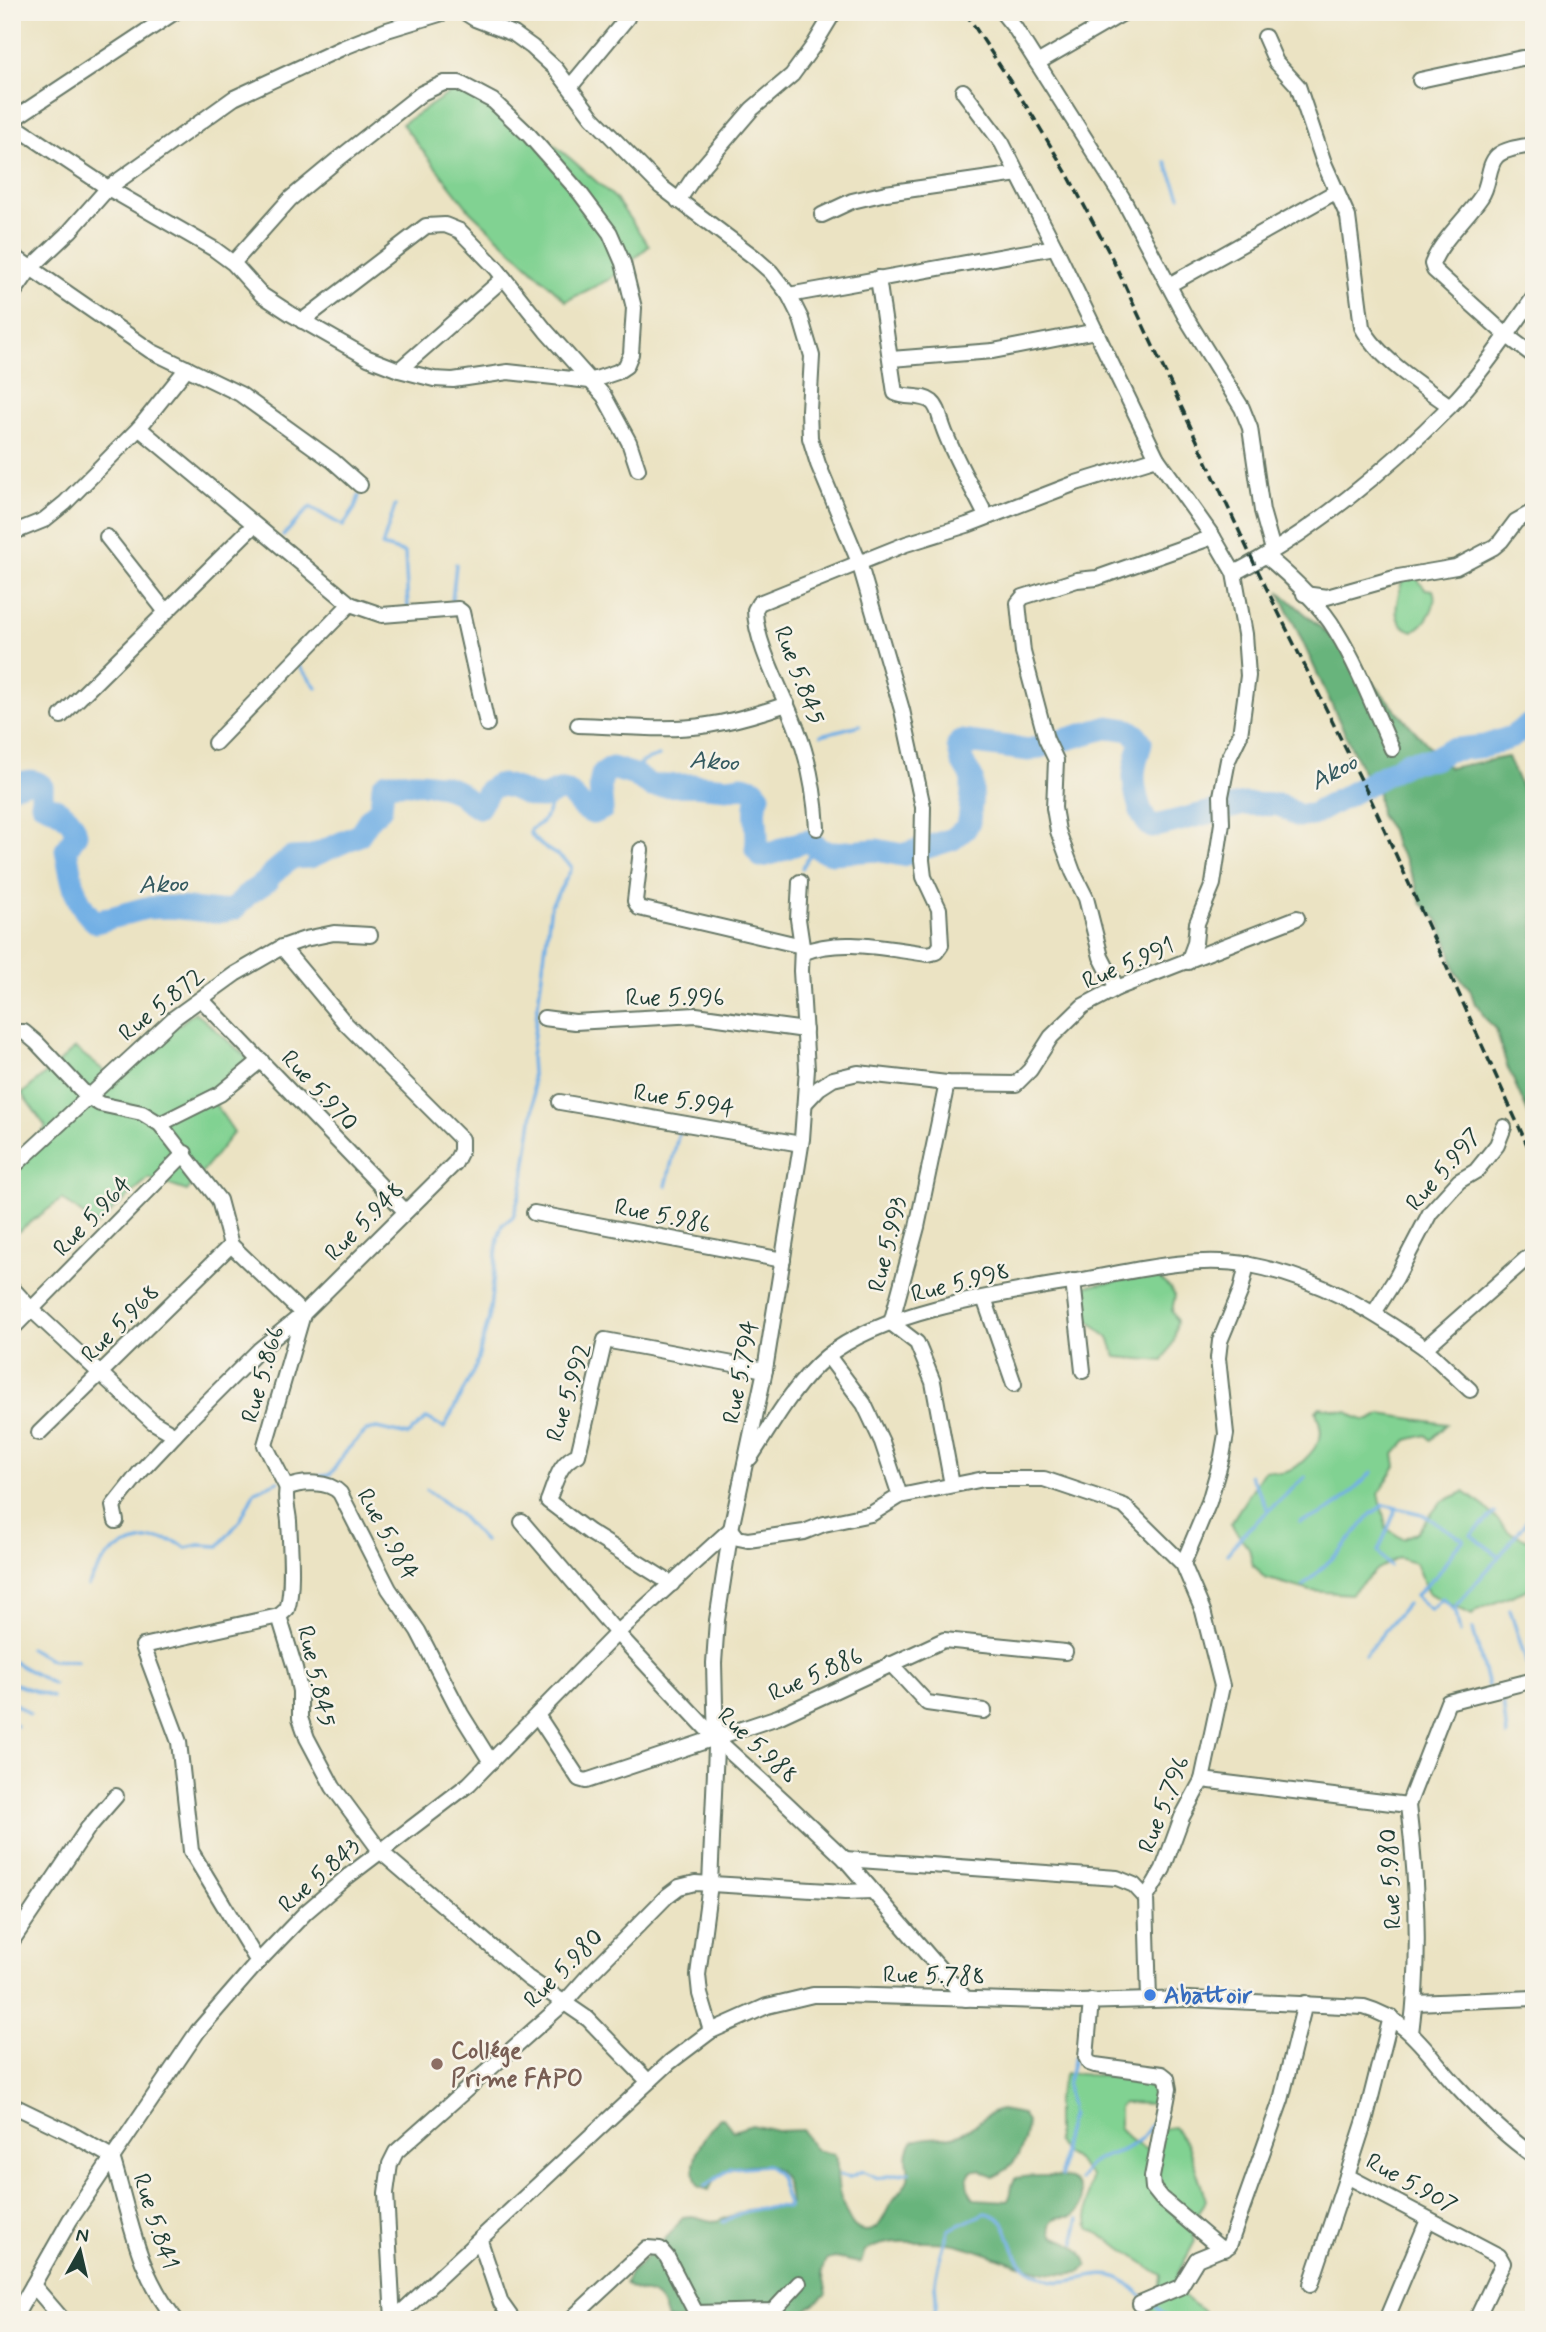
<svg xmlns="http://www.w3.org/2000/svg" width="1546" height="2332" viewBox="0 0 1546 2332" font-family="Mynerve,sans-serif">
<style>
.green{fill:#81d292;stroke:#508863;stroke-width:2}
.forest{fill:#68b47c;stroke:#447858;stroke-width:2}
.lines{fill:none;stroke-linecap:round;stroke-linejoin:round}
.stream{stroke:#73b0e5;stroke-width:3.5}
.river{stroke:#73b0e5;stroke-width:23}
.minor-casing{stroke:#676;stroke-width:18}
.minor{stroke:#fff;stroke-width:14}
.rail{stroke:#1f3d34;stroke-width:3.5;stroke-dasharray:10 5;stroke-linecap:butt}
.shop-dot{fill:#3f7fe0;stroke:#f7f3e8;stroke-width:2.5}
.education-dot{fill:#8d6e63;stroke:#f7f3e8;stroke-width:2.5}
.labels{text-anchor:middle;stroke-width:5;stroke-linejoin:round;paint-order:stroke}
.street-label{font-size:24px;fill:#1f3d34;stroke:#f7f3e8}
.shop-label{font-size:24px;font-weight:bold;fill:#366cbe;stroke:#f7f3e8;text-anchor:start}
.education-label{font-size:24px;font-weight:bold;fill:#785e54;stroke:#f7f3e8;text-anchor:start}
.water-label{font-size:26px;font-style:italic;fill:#345a60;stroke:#f7f3e8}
</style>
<rect width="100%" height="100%" fill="#f7f3e8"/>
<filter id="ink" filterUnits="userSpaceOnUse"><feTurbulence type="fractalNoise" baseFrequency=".0143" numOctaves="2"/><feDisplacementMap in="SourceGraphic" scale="14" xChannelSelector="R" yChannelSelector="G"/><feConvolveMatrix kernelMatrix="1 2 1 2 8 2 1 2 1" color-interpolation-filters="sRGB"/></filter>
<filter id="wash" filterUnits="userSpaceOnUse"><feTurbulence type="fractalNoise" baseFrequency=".00686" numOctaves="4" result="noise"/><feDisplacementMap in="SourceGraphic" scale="28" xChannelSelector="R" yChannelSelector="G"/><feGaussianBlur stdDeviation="1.57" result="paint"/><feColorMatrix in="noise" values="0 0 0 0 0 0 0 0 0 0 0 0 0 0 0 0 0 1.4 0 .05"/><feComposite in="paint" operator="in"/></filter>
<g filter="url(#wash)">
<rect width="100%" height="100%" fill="#ebe3c3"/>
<g class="green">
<polygon points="454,90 509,109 571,159 615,198 649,246 610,279 566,301 470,211 402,124"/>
<path d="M1415,576L1425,589L1433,590C1439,604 1426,625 1413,631C1386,623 1399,596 1403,577Z"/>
<polygon points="195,1012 251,1061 209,1095 234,1132 187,1191 149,1178 97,1225 62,1199 12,1236 12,1170 46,1127 22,1094 75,1048 112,1077"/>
<polygon points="1155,1275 1171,1289 1175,1296 1172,1311 1177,1321 1174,1341 1163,1361 1116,1357 1110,1340 1083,1315 1080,1287"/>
<path d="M1320,1407L1348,1412L1353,1416L1364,1420H1370L1381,1414L1447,1424L1431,1440L1426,1435L1407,1440L1394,1454L1396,1466L1379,1493L1386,1528L1403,1539L1417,1532L1441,1502L1464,1492L1485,1507L1509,1532L1531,1541L1534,1555L1531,1588L1477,1610L1472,1615L1428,1593L1415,1563L1398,1558L1377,1569L1351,1594L1311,1591L1265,1578L1253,1566L1249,1548L1230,1524L1264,1471C1272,1469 1273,1473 1280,1473C1294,1474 1315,1451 1320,1438C1323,1429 1318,1420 1316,1411Z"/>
<path d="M1065,2073L1107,2076L1136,2075L1157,2083L1159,2100L1155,2104L1123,2103L1119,2108V2127L1130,2140L1145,2149L1150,2148L1163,2129L1174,2127L1188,2145L1206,2200C1198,2222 1189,2213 1195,2241L1178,2273L1181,2294L1203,2311L1208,2320H1149C1152,2305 1161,2291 1161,2275L1120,2247L1089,2228L1087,2205L1091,2176L1076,2160L1066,2154L1056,2141V2100Z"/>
</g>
<g class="forest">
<polygon points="1279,591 1344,648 1394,708 1449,768 1508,757 1534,817 1534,1126 1507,1066 1496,1030 1484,1017 1479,1006 1475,1004 1470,989 1456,973 1448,944 1438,920 1421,903 1416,885 1404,857 1395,846 1391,830 1380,815 1378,792 1362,770"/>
<path d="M1001,2110L1022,2114L1027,2121C1026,2146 1016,2168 993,2177L980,2170H972C964,2179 967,2190 974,2199L1007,2201C1014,2195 1009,2184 1016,2178C1024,2176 1035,2176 1044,2176C1061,2176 1081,2176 1081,2197C1082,2202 1081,2209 1077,2213C1071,2221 1058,2213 1052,2221C1048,2226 1050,2231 1054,2236C1067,2242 1085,2248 1087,2265L1081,2272C1040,2280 995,2253 955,2244C941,2241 927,2242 912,2242C896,2241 879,2243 865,2251L861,2263L835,2258L826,2260L822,2271L827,2294L807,2309L799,2320H667C665,2314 663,2307 661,2303C653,2289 634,2295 625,2283L630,2273L670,2234L683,2217L692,2216L716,2222L747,2210L785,2207L790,2204C789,2191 787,2177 776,2169C765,2160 733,2166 722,2173C715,2178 712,2182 709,2190L699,2187C685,2163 703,2136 720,2118H723L733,2131L752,2125L777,2131L803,2130C816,2149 807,2150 834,2154L837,2159C836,2182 839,2201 851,2222C854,2227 858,2230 864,2231C882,2232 884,2213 892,2202C897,2194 905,2188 908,2179C911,2164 902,2160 912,2142C926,2134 946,2141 962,2133C976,2127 985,2113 1001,2110Z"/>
</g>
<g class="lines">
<g class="stream">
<polyline points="1166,162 1180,196"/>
<polyline points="395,506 382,546 405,553 408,608"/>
<polyline points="283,536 310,507 343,526 355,508 359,496"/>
<polyline points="452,602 456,564"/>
<polyline points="298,665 317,688"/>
<polyline points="821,735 860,725"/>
<path d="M635,775C638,761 646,760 659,756"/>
<polyline points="802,868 816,844"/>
<polyline points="666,1186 680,1128"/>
<polyline points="1250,1475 1268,1510"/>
<path d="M314,1477L329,1475L332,1472L347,1450L367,1430L377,1428L408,1435L427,1418L444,1428L476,1366L489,1318L498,1238L502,1225L513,1217L523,1183L534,1105L531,1057L551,905L571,870V866C558,852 540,850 530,833L531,829C546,822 552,812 549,796"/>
<polyline points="286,1479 306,1477"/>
<polyline points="427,1490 459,1514 484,1541"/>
<polyline points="1495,1513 1471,1535 1499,1556"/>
<path d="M1300,1522C1331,1514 1350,1495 1372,1472"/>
<polyline points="1227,1554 1244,1533 1305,1477"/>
<polyline points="1389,1566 1378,1552 1397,1507"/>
<path d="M88,1586C94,1574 104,1557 116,1550C135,1539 169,1533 186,1548L199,1545L219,1546L241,1519L255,1491L278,1481"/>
<polyline points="1303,1586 1340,1551 1371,1514 1384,1505 1422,1514 1464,1540 1456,1547 1438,1574 1415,1596 1431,1610 1443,1598 1456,1612 1460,1633"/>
<polyline points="1454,1608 1502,1553 1534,1511"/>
<polyline points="1510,1610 1528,1667"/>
<polyline points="1473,1629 1488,1686"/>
<polyline points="29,1648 52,1660 77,1661"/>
<polyline points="1365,1655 1407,1604"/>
<polyline points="12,1661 53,1684"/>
<polyline points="12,1683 52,1697"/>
<polyline points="1502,1692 1507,1736"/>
<polyline points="12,1702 30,1714"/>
<polyline points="12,1722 17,1726"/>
<polyline points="840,2175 850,2177 863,2171 878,2178 909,2172"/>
<polyline points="1061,2176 1064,2139 1071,2113 1067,2084 1074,2058"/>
<path d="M1080,2180C1093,2151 1113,2159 1135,2143C1146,2136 1150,2126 1157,2117"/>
<path d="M705,2186L731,2168L768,2165L779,2176L789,2208C766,2206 742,2208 723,2223"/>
<polyline points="1075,2243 1075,2235 1079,2219"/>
<polyline points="1153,2304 1171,2320"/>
<path d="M921,2320L935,2311C938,2301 935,2292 935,2283C936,2266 944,2247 948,2230L985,2213C1018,2217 1002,2257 1033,2272C1039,2275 1047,2280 1053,2281C1075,2285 1101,2267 1123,2280C1130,2284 1137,2292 1144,2297"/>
</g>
<path class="river" d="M12,786C23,783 32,777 42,786V803C57,809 73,816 76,834L66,850C71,874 74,906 96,922L146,908L171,907L218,912L234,909L248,894L266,882L271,875L291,858L310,857L359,835L370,818L381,808L383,786L387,783C408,783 437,781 456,791C465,796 470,805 479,807L489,790L497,785C516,784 523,797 540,797C550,798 557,787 567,792C578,798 578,808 593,813L602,809L600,786L602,775L612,768L635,775L651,786L692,785L728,788L743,786L754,789L759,795C751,812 760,831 756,849L761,856C778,854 791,843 809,841L821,850L832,853L877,850L902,855L953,839L965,829L969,822L972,793V778L962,761L958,745L961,741L1029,750L1109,727L1129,730L1136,735L1141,742C1139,753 1134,764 1134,776C1134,790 1141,821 1152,827L1244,804L1280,805L1299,816L1312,815L1408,762L1434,759L1449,750L1485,746L1512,737L1527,726L1534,725"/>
</g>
</g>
<g filter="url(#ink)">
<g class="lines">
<defs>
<g id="minor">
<polyline points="464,12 475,19 514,34 532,47 556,69 592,117 660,186 754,257 771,272 789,295 1055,247"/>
<polyline points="1002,12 1015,28 1122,197 1185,316 1242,408 1250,428 1262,511 1273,550"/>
<path d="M1265,37L1276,62L1298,86L1324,163L1348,217L1362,327C1378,358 1422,386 1450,406"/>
<polyline points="1037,63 1125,12"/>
<polyline points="1420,80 1522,58 1534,58"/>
<polyline points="570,87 627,18 628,12"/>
<polyline points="963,91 1002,143 1055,247 1157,458 1213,537 1234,573 1245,634 1248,676 1240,735 1228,760 1221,796 1222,823 1213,884 1197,923 1195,943 1188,962"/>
<polyline points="12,120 175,12"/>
<polyline points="12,124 108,188 214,249 233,263 262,295 291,314 368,358 399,370 434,379 453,380 508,372 590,381 617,372 626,366 631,354 634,308 623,263 610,233 580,193 529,135 493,101 459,83 444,83 422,93 337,160 290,199 233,263"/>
<path d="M1534,145C1522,147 1506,148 1497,156C1487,166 1490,185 1481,197C1466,219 1442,239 1432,264L1434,270L1506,335L1534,356"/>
<polyline points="678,201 694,177 752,109 792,75 814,45 834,12"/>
<polyline points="822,215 852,201 886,193 1018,174"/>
<polyline points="12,255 151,351 240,394 333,461 360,485"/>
<path d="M878,278L895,393C907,399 922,394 932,402C939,408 940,419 943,427C954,458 972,487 986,516"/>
<polyline points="1169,285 1337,191"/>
<polyline points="12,295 31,268 70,231 108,188 234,98 342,48 387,30 446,12"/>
<path d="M789,295L801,319L812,356L809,410L810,438L818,464L859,562L902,710L923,807L922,860L924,877L939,909L941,945L936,952L928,954C887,949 840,937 802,953"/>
<polyline points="302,321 426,226 445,225 460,231 496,268 546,331 604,396 629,442 638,469"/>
<polyline points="891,359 993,351 1096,331"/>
<polyline points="187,368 139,428 350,604 215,743"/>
<polyline points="399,370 504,278"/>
<polyline points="12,533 44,520 65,503 139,428"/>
<polyline points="107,537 166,612"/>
<path d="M1266,556C1289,575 1321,605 1336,631C1359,668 1374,709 1392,749"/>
<path d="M1234,573C1310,534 1389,468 1449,407C1479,377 1509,332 1534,297"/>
<polyline points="1304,594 1327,597 1398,577 1456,567 1494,547 1501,541 1516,521 1534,511"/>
<polyline points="350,604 382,615 458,609 462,612 487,724"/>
<polyline points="61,716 254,525"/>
<path d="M578,725C621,726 666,732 708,725C735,721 761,713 787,704"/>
<path d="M817,828C815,793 809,759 796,727C784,695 755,643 755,610L759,603L906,544L967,525L1076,483L1157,458"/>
<polyline points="641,850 635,901 639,908 802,946 801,971 807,1069 802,1139 765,1370 731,1529 717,1620 714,1663 716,1748 710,1884 698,1975 700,1994 711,2031"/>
<polyline points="800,882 798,919 802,946"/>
<polyline points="1117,988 1101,957 1086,898 1073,872 1058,831 1054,808 1056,760 1046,739 1023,652 1018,603 1023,597 1077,580 1097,578 1213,537"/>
<polyline points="201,999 405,1211"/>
<polyline points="544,1018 575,1022 696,1015 805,1030"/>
<polyline points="12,1032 24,1032 37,1043 88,1097 100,1104 142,1113 160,1124 219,1200 231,1245 303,1314 265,1445 287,1488"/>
<polyline points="947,1083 917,1227 891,1323 917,1343 933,1382 952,1485"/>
<polyline points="560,1102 801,1144"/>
<polyline points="805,1103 819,1088 833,1079 858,1073 947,1083 1016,1084 1030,1070 1051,1037 1083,1006 1117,988 1297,918"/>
<polyline points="160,1124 220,1094 261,1060"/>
<polyline points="12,1168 174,1018 235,974 282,947 305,939 334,933 370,935"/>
<polyline points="534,1213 783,1260"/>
<polyline points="1073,1281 1083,1371"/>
<polyline points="12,1288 32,1310 153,1422 175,1435"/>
<polyline points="984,1298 1014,1384"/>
<polyline points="1374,1313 1396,1278 1430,1213 1459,1181 1476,1171 1497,1145 1504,1127"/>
<polyline points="12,1329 185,1153"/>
<polyline points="1425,1348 1470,1390"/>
<polyline points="828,1356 864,1404 882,1442 900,1496"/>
<polyline points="39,1433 231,1245"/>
<path d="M750,1458C773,1423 794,1384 826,1357C883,1310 1005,1293 1077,1281C1133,1271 1193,1255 1250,1265C1318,1278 1370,1309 1425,1348L1527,1258H1534"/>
<polyline points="116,1521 113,1506 140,1472 192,1417 259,1350 303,1314 455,1163 461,1151 461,1139 346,1024 282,947"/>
<polyline points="522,1522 617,1633 716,1739 785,1802 845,1859 966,1999"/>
<polyline points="1183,1564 1209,1502 1222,1457 1226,1434 1218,1358 1220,1341 1241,1290 1247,1264"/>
<path d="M672,1584L589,1532L548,1501C555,1484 559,1461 578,1455L605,1340L765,1370"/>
<path d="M279,1616L287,1609C294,1589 290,1543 289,1521C288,1510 284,1498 287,1488C302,1481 329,1481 340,1493L389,1589L418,1631L461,1714L491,1762"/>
<polyline points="891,1664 927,1703 984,1711"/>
<polyline points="537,1715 579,1779 586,1781 778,1717 944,1640 1065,1652"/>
<path d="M1202,1780L1408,1805C1417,1879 1421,1958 1411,2033"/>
<polyline points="1408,1805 1448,1702 1534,1680"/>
<polyline points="845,1859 1117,1878 1134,1885 1146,1898"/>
<polyline points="12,1941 88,1828 116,1796"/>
<polyline points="258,1962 191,1851 179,1742 143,1646 279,1616 295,1668 300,1691 300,1718 307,1738 333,1787 381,1852 528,1978 588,2019 648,2081"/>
<polyline points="1091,2001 1086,2057 1089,2063 1095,2065 1162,2074 1167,2078 1169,2089 1152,2177 1153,2188 1161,2198 1219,2247 1225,2249"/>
<polyline points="1415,2003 1534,1998"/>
<polyline points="1391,2017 1366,2117 1347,2176 1499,2256 1503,2263 1476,2320"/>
<path d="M12,2105L68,2132L112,2157C131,2218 135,2268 176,2320"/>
<polyline points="480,2241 501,2303 513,2320"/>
<polyline points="1311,2284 1347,2176"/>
<polyline points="33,2285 63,2320"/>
<polyline points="1140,2304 1180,2287 1197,2259 1229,2246 1281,2100 1305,2003"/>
<polyline points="13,2320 70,2220 198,2031 258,1962 306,1912 347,1877 469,1784 617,1633 731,1529 738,1538 748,1540 804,1532 824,1524 871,1514 900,1496 984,1479 1044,1479 1124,1506 1183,1564 1203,1611 1222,1686 1202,1780 1182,1817 1163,1869 1146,1898 1149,2000"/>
<path d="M393,2320L670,2062L711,2031L767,2006L813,1995H842L1078,2002L1189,1999L1364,2007C1410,2020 1427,2054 1457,2086C1481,2112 1505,2136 1534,2156"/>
<polyline points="393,2320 386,2193 390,2164 396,2152 564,2003 590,1974 667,1896 679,1887 695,1883 845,1892 872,1891"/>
<polyline points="570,2320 647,2248 660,2249 667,2257 696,2313 773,2311 799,2283"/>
<polyline points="1386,2320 1428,2220"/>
</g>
</defs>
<use href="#minor" class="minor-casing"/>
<use href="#minor" class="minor"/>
<polyline class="rail" points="965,12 1034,118 1069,177 1112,258 1254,563 1372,802 1534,1160"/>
</g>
</g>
<circle class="shop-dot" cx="1150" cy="1995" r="7"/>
<circle class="education-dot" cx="437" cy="2064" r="7"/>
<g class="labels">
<g class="street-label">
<text transform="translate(800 675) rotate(69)" y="8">Rue 5.845</text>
<text transform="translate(1128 963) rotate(-23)" y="8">Rue 5.991</text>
<text x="675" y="1005">Rue 5.996</text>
<text transform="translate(161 1004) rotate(-39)" y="8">Rue 5.872</text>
<text transform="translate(320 1090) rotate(47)" y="8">Rue 5.970</text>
<text transform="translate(684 1100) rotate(10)" y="8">Rue 5.994</text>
<text transform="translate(1443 1169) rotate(-49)" y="8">Rue 5.997</text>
<text transform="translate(663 1215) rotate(11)" y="8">Rue 5.986</text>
<text transform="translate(92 1216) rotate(-46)" y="8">Rue 5.964</text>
<text transform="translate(364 1221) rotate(-45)" y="8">Rue 5.948</text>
<text transform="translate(887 1244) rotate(-76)" y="8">Rue 5.993</text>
<text transform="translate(960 1282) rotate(-14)" y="8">Rue 5.998</text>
<text transform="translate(120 1323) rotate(-45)" y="8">Rue 5.968</text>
<text transform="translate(740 1372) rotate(-79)" y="8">Rue 5.794</text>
<text transform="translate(262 1374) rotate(-74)" y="8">Rue 5.866</text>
<text transform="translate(568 1392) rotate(-73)" y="8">Rue 5.992</text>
<text transform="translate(388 1534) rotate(61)" y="8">Rue 5.984</text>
<text transform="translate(815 1674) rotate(-24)" y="8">Rue 5.886</text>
<text transform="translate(317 1676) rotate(77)" y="8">Rue 5.845</text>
<text transform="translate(758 1745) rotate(43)" y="8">Rue 5.988</text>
<text transform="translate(1163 1804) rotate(-69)" y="8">Rue 5.796</text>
<text transform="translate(319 1875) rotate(-41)" y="8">Rue 5.843</text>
<text transform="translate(1390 1879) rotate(-93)" y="8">Rue 5.980</text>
<text transform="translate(563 1968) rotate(-45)" y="8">Rue 5.980</text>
<text transform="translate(934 1975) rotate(1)" y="8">Rue 5.788</text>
<text transform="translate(1412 2183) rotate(29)" y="8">Rue 5.907</text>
<text transform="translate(156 2221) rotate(72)" y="8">Rue 5.841</text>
</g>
<g class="shop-label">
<text x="1164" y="2003">Abattoir</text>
</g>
<g class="education-label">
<text x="451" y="2058">Collége<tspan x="451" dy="28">Prime FAPO</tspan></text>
</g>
<g class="water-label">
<text transform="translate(714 760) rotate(3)" y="9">Akoo</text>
<text transform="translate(1333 771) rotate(-29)" y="9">Akoo</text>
<text transform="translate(163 883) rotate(-3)" y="9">Akoo</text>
</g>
</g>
<rect width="1546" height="2332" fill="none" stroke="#f7f3e8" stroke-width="42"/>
<g transform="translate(80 2251) rotate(8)" stroke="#f7f3e8" stroke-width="5" paint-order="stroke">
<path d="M0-5L12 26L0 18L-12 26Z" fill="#1f3d34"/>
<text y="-10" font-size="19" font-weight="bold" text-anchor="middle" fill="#1f3d34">N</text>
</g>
</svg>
